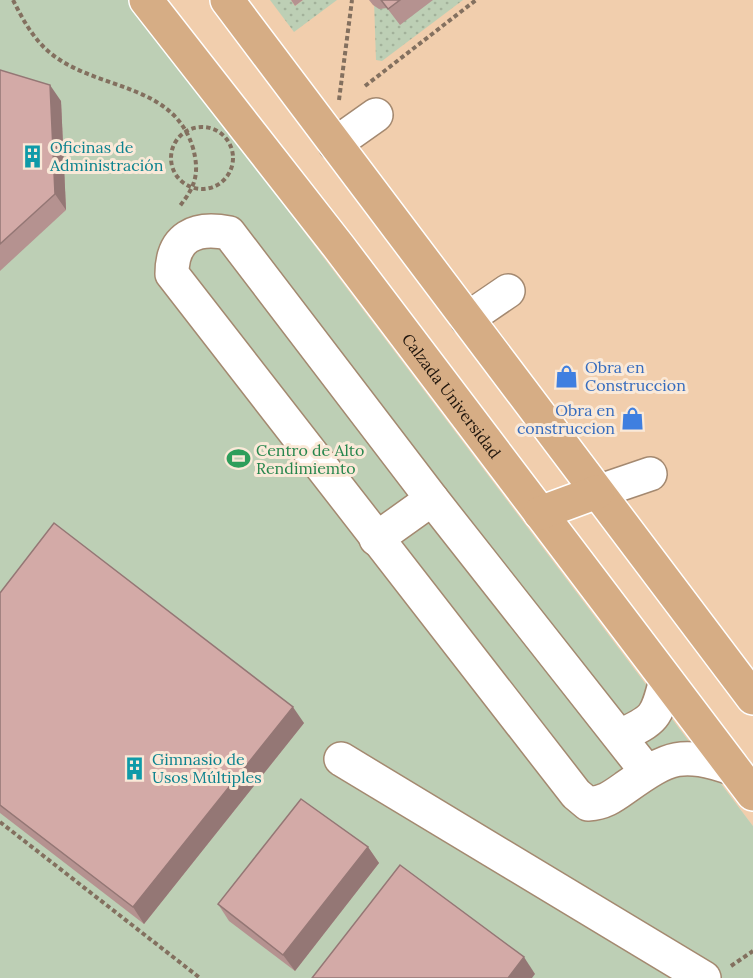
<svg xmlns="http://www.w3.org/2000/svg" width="753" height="978" viewBox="0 0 753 978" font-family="Lora,serif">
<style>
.built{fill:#f1cead}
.grass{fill:url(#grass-dots)}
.park{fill:#bdcfb5}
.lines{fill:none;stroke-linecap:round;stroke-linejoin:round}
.minor-casing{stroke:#a48970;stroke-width:36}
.major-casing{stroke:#fff;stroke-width:36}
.path{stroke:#83705f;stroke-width:4;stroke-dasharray:4.5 3;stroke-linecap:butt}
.minor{stroke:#fff;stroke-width:33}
.major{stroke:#d6ad85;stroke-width:33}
.wall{fill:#b59290}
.shaded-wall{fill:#947775}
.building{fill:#d3aaa7;stroke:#947775;stroke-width:1.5}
.labels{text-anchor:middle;stroke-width:6;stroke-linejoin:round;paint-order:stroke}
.culture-label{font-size:16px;fill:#0d838f;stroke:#fae9d8;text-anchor:start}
.shop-label{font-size:16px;fill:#366cbe;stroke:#fae9d8;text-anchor:start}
.street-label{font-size:16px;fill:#1f150c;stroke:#fae9d8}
.leisure-label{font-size:16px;fill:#27864d;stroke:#fae9d8;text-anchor:start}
</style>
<defs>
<pattern id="grass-dots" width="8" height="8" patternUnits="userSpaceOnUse" patternTransform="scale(1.5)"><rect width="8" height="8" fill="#bdcfb5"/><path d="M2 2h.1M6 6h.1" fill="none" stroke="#a2b19a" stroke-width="1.8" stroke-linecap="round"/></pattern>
</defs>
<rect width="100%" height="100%" fill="#f6d9be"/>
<polygon class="built" points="129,0 753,0 753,826 256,168"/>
<g class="grass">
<polygon points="270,0 291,0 295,6 303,0 337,0 294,32"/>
<polygon points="374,0 463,0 382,61 376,60"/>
</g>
<polygon class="park" points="0,0 129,0 753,826 753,978 0,978"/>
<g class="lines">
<defs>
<g id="minor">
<polyline points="335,144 376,115"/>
<polyline points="467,319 508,291"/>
<polyline points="597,492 650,474"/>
<polyline points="376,539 432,499"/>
<path d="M620,736C656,719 656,718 666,680"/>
<polyline points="341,759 704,978"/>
<path d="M647,772L432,499L229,233C195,226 172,237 172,274L576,794L588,804C604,803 612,797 626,787C670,756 681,751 734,769"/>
</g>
<g id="major">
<path id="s1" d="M146,0L339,247L753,794"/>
<polyline points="227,0 753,698"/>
<polyline points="540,513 597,492"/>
</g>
</defs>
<use href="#minor" class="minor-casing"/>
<use href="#major" class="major-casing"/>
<g class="path">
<path d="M13,0C24,22 36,44 57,58C103,90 174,85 193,148C200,174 195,187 179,207"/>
<polyline points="365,86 476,0"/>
<polyline points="339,100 352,0"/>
<circle cx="202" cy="158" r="31"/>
<polyline points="0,822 200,978"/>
<polyline points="731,966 753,951"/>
</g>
<use href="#minor" class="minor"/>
<use href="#major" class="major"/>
</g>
<g class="wall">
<polygon points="291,0 303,0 295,6"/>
<polygon points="369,0 433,0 400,25 387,8 379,9 373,5"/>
<polygon points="0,70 61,101 66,210 0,271"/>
<polygon points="0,593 304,723 144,924 0,813"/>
<polygon points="368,847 379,863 295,971 229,921 218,904"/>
</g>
<g class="shaded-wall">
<polygon points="50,85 61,101 66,210 55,194"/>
<polygon points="293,707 304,723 144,924 133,907"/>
<polygon points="368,847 379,863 295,971 283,955"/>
<polygon points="524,957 535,974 532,978 508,978"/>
</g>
<g class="building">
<polygon points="381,0 400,0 388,9"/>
<polygon points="0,70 50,85 55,194 0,244"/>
<polygon points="54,523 293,707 133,907 0,805 0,593"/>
<polygon points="301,799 368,847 283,955 218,904"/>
<polygon points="400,865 524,957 508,978 312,978"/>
</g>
<defs>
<symbol id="building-bare" viewBox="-9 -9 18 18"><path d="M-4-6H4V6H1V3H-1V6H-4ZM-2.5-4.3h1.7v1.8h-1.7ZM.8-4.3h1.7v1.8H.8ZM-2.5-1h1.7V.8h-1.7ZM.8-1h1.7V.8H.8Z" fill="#0f9aa8" stroke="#fae9d8" stroke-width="2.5" paint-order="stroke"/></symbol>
<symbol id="shop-bare" viewBox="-9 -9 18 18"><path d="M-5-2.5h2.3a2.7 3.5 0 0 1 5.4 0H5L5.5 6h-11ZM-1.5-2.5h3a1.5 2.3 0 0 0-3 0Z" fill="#3f7fe0" stroke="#fae9d8" stroke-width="2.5" paint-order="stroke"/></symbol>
<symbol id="stadium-bare" viewBox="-9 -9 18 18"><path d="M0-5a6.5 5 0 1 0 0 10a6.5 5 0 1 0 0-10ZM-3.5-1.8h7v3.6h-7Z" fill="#2e9e5b" stroke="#fae9d8" stroke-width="2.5" paint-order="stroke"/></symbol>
</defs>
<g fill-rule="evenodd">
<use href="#building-bare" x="16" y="140" width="33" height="33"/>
<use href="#shop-bare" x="550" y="360" width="33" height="33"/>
<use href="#shop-bare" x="616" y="402" width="33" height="33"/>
<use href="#stadium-bare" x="222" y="442" width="33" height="33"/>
<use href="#building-bare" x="118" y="752" width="33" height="33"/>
</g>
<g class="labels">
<g class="culture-label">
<text x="50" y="153">Oficinas de<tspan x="50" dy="18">Administración</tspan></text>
<text x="152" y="765">Gimnasio de<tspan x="152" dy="18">Usos Múltiples</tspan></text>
</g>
<g class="shop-label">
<text x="585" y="373">Obra en<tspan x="585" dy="18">Construccion</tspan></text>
<text x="615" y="416" text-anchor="end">Obra en<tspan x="615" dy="18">construccion</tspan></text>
</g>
<g class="street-label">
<text dy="6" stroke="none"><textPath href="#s1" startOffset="500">Calzada Universidad</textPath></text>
</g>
<g class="leisure-label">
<text x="256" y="456">Centro de Alto<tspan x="256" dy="18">Rendimiemto</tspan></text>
</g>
</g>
</svg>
